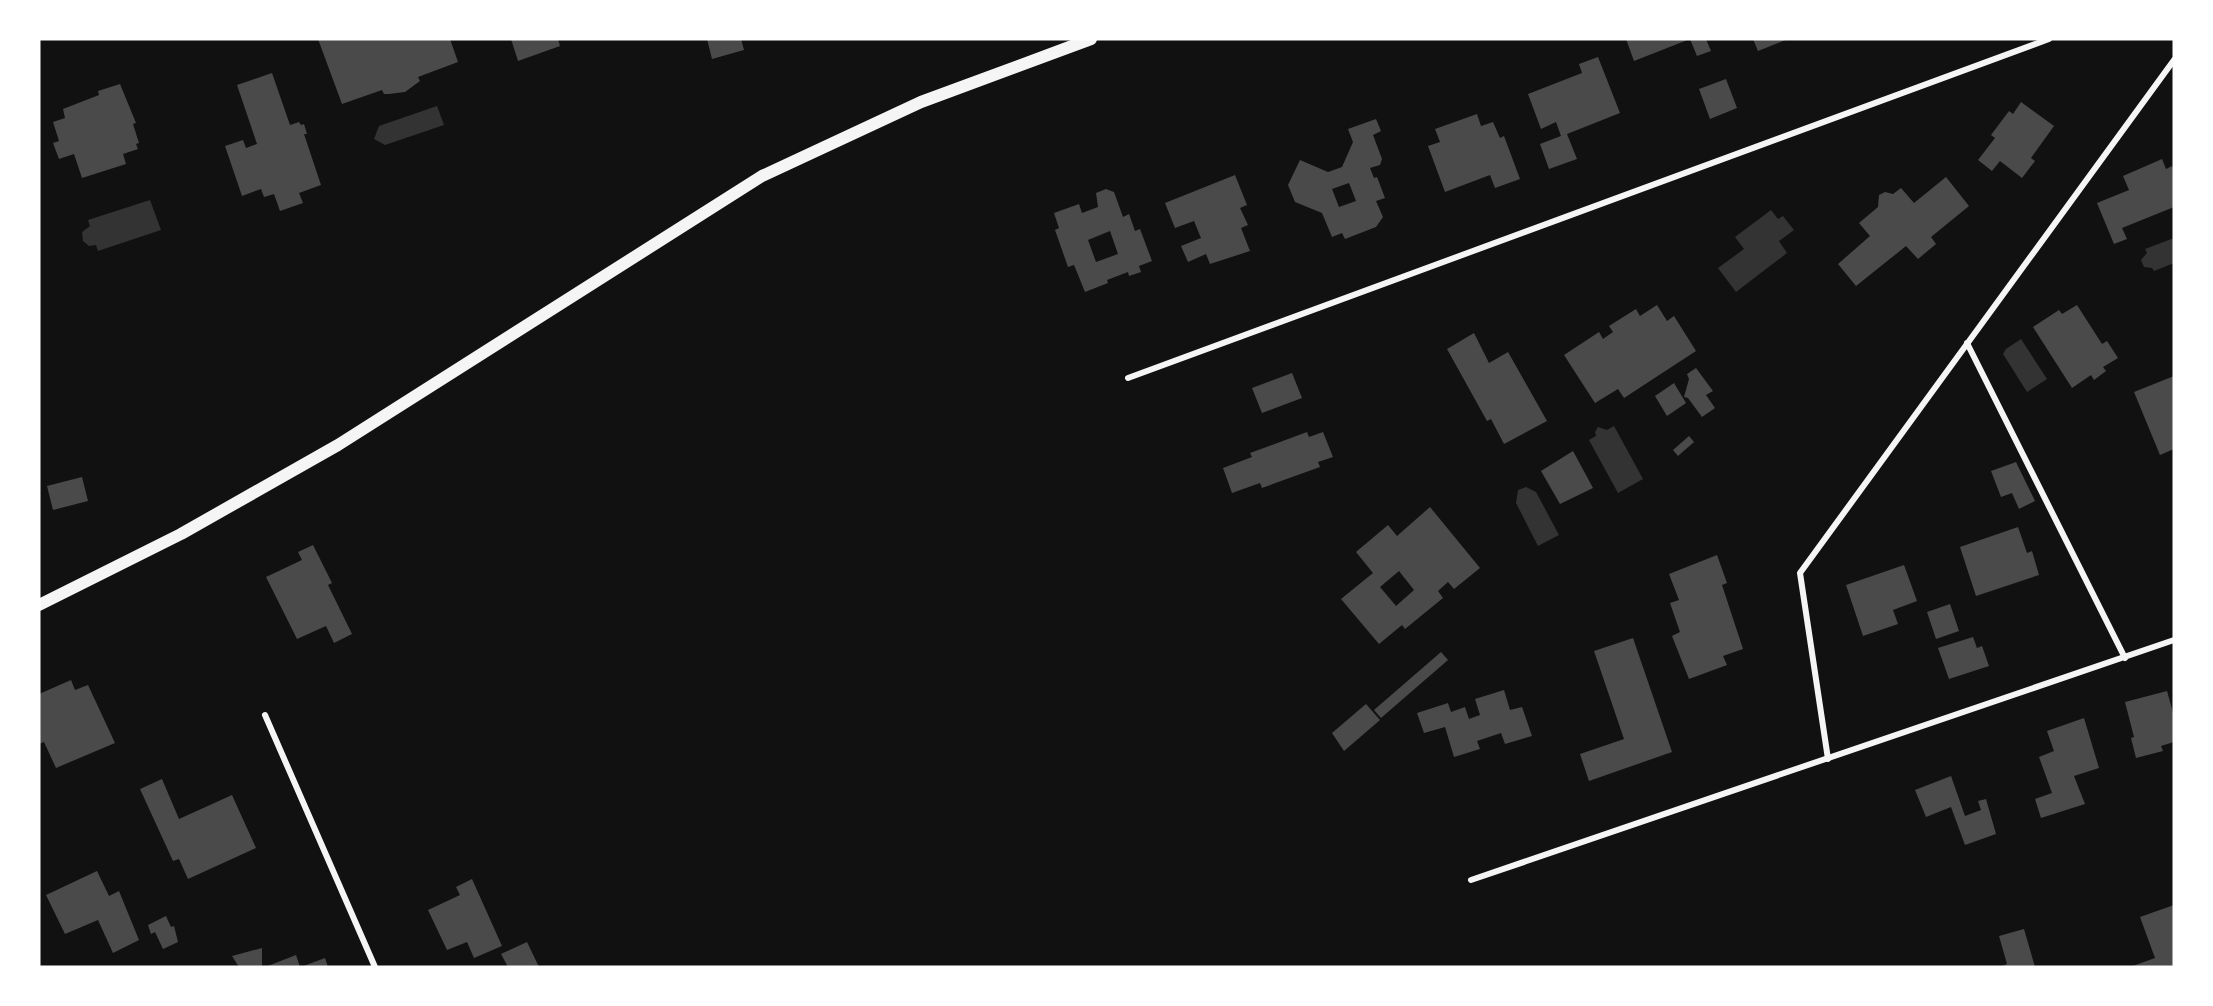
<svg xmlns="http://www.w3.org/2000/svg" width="2213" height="1006" viewBox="0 0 2213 1006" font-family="Manrope,sans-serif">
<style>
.water{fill:#333}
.building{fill:#4a4a4a;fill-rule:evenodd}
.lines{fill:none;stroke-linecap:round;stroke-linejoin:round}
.minor{stroke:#f5f5f5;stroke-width:6}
.secondary{stroke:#f5f5f5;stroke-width:12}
</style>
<rect width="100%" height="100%" fill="#111"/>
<g class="water">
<polygon points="437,106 444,125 385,145 374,139 379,126"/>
<polygon points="150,200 161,230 98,251 96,245 89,246 83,241 82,232 90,226 88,220"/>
<polygon points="1771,210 1778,219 1783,216 1794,230 1779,241 1787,253 1736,292 1718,268 1744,249 1735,237"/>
<polygon points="2174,238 2174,263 2154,271 2152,268 2144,267 2141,260 2147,253 2145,249"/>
<polygon points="2021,339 2047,379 2027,392 2003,354 2006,349"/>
<polygon points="1614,426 1643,479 1618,493 1589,440 1596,436 1595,432 1598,427 1607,430"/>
<polygon points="1526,487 1536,492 1559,535 1538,546 1516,503 1518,490"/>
</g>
<g class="building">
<polygon points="318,39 450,39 458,62 418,77 420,81 405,92 389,94 384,94 382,90 342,104"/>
<polygon points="511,39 558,39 560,46 518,61"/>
<polygon points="707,39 741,39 744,50 712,59"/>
<polygon points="1626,39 1690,39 1634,61"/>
<polygon points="1690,39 1706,39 1711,51 1697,56"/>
<polygon points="1753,39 1788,39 1758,51"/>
<polygon points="1598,57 1620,113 1567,134 1577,159 1549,169 1540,144 1561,136 1556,122 1541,129 1528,94 1582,73 1579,64"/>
<polygon points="272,73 290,125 299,122 301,125 304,124 307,134 304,134 321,185 299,193 303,203 280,211 274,194 264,197 261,189 242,196 225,146 243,140 246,148 257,144 237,85"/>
<polygon points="1726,79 1737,108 1710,119 1699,89"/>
<polygon points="120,84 136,123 133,124 139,143 136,144 138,149 123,154 126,164 82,178 74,154 59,159 53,143 59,141 53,122 65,118 63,109 99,95 98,91"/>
<polygon points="2021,102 2054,126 2031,158 2035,161 2022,178 2000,161 1992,171 1978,160 1995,138 1991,135 2009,111 2013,114"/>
<polygon points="1477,114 1481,126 1493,122 1500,138 1504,136 1520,179 1495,188 1490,175 1445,192 1428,146 1440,142 1435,129"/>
<path d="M1376,119L1381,131L1373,135L1382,159L1380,165L1370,168L1374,178L1377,177L1385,198L1376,201L1383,217L1376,227L1345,239L1342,233L1332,237L1322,213L1295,202L1288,185L1300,160L1328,172L1342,167L1353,142L1348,129ZM1349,183L1356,201L1339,207L1332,189Z"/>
<polygon points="2162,159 2166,169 2172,166 2174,171 2174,207 2122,228 2127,239 2114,244 2097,203 2129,190 2123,176"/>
<polygon points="1235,175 1247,205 1240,208 1248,225 1241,228 1250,251 1210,264 1206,254 1188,262 1181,246 1201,238 1194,221 1175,228 1165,203"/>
<polygon points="1946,177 1969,206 1931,237 1936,244 1918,259 1906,246 1856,286 1838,264 1870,236 1859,223 1878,207 1879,195 1885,192 1893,194 1901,188 1914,203"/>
<path d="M1106,189L1114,192L1123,217L1129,214L1135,231L1140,229L1152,261L1139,266L1141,272L1129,276L1128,272L1107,280L1108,283L1085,292L1074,265L1068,267L1055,230L1059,228L1054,213L1079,204L1082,213L1098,207L1096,193ZM1110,231L1118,254L1096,262L1088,240Z"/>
<polygon points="1657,305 1667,321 1674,316 1696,351 1624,398 1618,389 1595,403 1564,355 1599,332 1603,339 1613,332 1609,326 1636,309 1640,316"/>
<polygon points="2077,305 2102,344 2107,341 2118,358 2103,367 2106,371 2094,380 2091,375 2072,388 2033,327 2059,310 2062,314"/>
<polygon points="1474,333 1489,363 1508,352 1547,421 1504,444 1491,419 1487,421 1447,349"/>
<polygon points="1696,368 1713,391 1706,395 1715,408 1702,417 1688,398 1684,397 1689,379 1687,374"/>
<polygon points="1292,373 1302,398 1262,413 1252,388"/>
<polygon points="2174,376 2174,449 2160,455 2134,392"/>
<polygon points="1674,383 1686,403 1667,416 1655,396"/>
<polygon points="1307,432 1309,437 1323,432 1333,457 1318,462 1320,467 1262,488 1260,483 1232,493 1223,468 1252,457 1250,453"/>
<polygon points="1689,436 1694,442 1678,456 1673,450"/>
<polygon points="1573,451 1593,488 1560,504 1541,471"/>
<polygon points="2016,462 2035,501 2019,509 2012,493 2001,497 1991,471"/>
<polygon points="82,477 88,501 53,510 47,486"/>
<path d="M1430,507L1480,568L1454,589L1448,582L1438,591L1443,598L1405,629L1402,625L1379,644L1341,599L1373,573L1356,552L1388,525L1397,536ZM1399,571L1414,590L1396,606L1380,587Z"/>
<polygon points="2018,527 2027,553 2032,551 2039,575 1976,596 1960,547"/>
<polygon points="313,545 332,583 328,585 352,634 334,643 326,626 297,639 266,577 302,560 298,552"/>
<polygon points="1717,555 1727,583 1722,585 1743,649 1723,656 1727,665 1689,679 1672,636 1680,632 1670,603 1679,600 1669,574"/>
<polygon points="1904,565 1917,601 1893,610 1898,624 1863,636 1846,585"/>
<polygon points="1950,604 1959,631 1936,639 1927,612"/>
<polygon points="1973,637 1977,648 1982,646 1989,666 1949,679 1938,648"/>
<polygon points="1633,638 1672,752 1589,781 1580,754 1624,739 1594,651"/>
<polygon points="1441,652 1448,660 1381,718 1374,710"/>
<polygon points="71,680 75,690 88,685 115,743 56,768 44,742 39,744 39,694"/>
<polygon points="1504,690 1510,710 1522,707 1532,736 1505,744 1501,733 1477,741 1480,749 1454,757 1445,727 1424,733 1417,713 1448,703 1451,712 1465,707 1469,719 1480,715 1475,699"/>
<polygon points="2167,691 2174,716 2174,742 2161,746 2163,751 2136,758 2131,738 2134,737 2125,702"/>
<polygon points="1366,704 1380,720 1344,751 1332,733"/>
<polygon points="2084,718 2099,768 2074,776 2085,804 2041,818 2035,799 2052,793 2039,757 2054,751 2047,731"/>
<polygon points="1951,776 1965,816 1981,810 1978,801 1986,799 1996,834 1965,845 1951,807 1926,817 1915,790"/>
<polygon points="162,779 179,819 232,795 256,848 188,879 179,859 173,861 140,789"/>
<polygon points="97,871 109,896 119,891 139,940 113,953 98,920 65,934 46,895"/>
<polygon points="472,879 502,946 474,958 467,942 447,950 428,910 460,895 456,887"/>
<polygon points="2174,905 2174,967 2130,967 2155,958 2140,917"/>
<polygon points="166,916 171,927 174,926 178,942 163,949 155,932 151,934 148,925"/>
<polygon points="2024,929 2035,967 2000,967 2007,964 1999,936"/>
<polygon points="527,942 539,967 508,967 501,954"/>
<polygon points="262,948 262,967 239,967 232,956"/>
<polygon points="296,955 300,967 265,967"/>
<polygon points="325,958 328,967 301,967"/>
</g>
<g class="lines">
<g class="minor">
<polyline points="1967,343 2125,658"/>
<polyline points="1128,378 2049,39"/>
<polyline points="265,715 375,967"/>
<polyline points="1828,759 1800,573 2174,60"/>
<polyline points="1471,880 2174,640"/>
</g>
<polyline class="secondary" points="39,605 181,534 338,445 762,176 921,102 1091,39"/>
</g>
<rect width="2213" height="1006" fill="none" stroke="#ffffff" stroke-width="81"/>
</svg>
